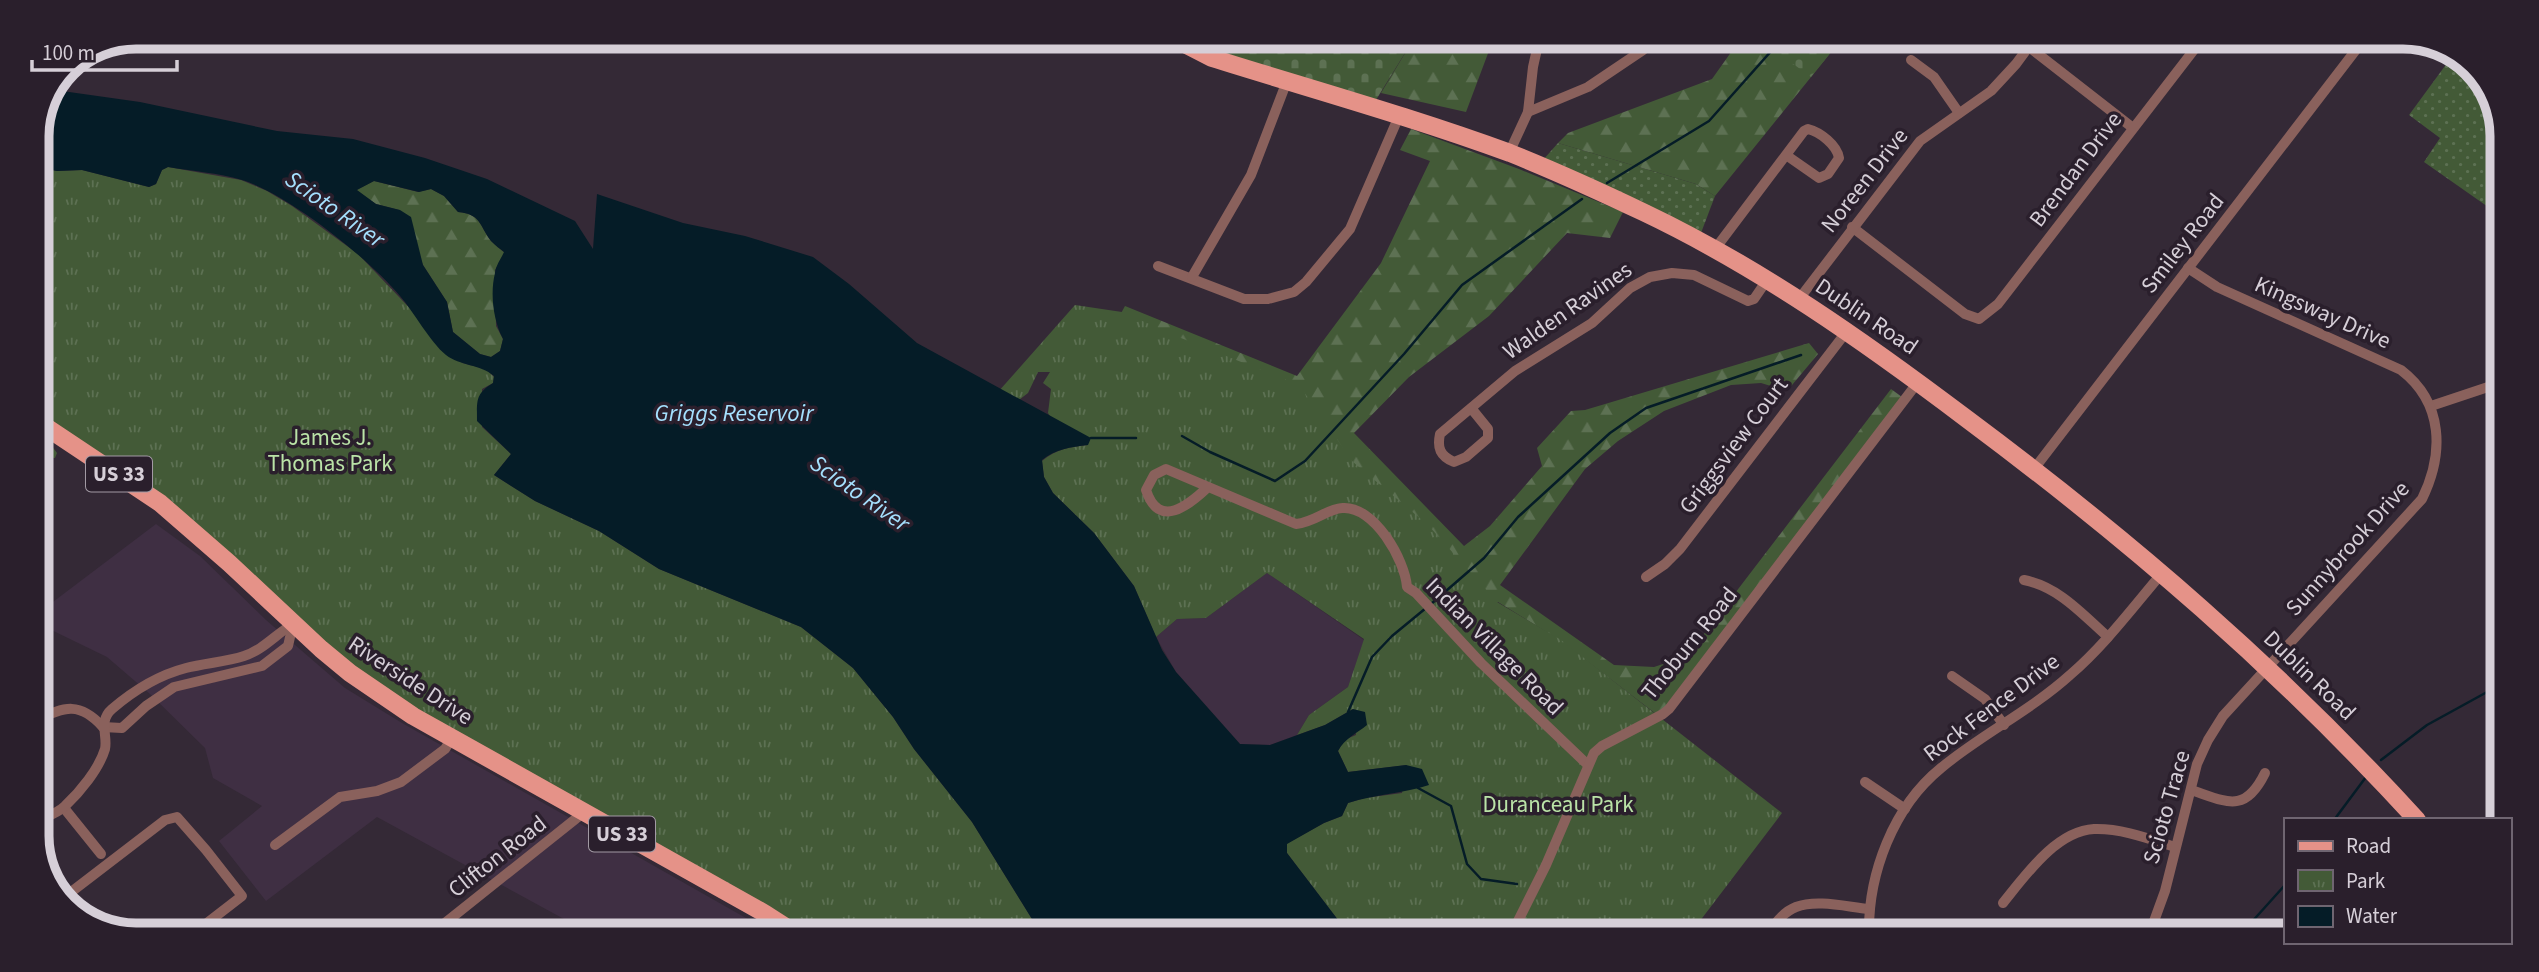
<svg xmlns="http://www.w3.org/2000/svg" width="2539" height="972" viewBox="0 0 2539 972" font-family="'Source Sans 3',sans-serif">
<style>
.built{fill:#3f2f43}
.grass{fill:url(#grass-dots)}
.forest{fill:url(#forest-firs)}
.cemetery{fill:url(#cemetery-stones)}
.park{fill:url(#park-tufts)}
.water{fill:#051c27;fill-rule:evenodd}
.lines{fill:none;stroke-linecap:round;stroke-linejoin:round}
.stream{stroke:#051c27;stroke-width:2.5}
.street{stroke:#8a615c;stroke-width:10}
.primary{stroke:#e59288;stroke-width:18}
.labels{text-anchor:middle;stroke-width:7;stroke-linejoin:round;paint-order:stroke}
.shield{fill:#2a1f2c;stroke:#a29aa4;stroke-width:2}
.shield-label{font-size:21px;font-weight:bold;fill:#d6cfd8}
.street-label{font-size:23px;fill:#d6cfd8;stroke:#2a1f2c}
.park-label{font-size:23px;fill:#bae3a7;stroke:#2a1f2c}
.water-label{font-size:24px;font-style:italic;fill:#a5e0fe;stroke:#2a1f2c}
.rim{fill:none;stroke:#d6cfd8;stroke-width:9}
</style>
<defs>
<pattern id="grass-dots" width="8" height="8" patternUnits="userSpaceOnUse" patternTransform="scale(1.75)"><rect width="8" height="8" fill="#435a37"/><path d="M2 2h.1M6 6h.1" fill="none" stroke="#5d7153" stroke-width="1.8" stroke-linecap="round"/></pattern>
<pattern id="forest-firs" width="22" height="20" patternUnits="userSpaceOnUse" patternTransform="scale(1.75)"><rect width="22" height="20" fill="#435a37"/><path d="M5 1l3.5 6h-7zM16 11l3.5 6h-7z" fill="#5d7153"/></pattern>
<pattern id="cemetery-stones" width="16" height="16" patternUnits="userSpaceOnUse" patternTransform="scale(1.75)"><rect width="16" height="16" fill="#435a37"/><path d="M2 7V4a2 2 0 0 1 4 0v3zM10 15v-3a2 2 0 0 1 4 0v3z" fill="#5d7153"/></pattern>
<pattern id="park-tufts" width="24" height="20" patternUnits="userSpaceOnUse" patternTransform="scale(1.75)"><rect width="24" height="20" fill="#435a37"/><path d="M3 7l-1-3M5 7V3M7 7l1-3M15 17l-1-3M17 17v-4M19 17l1-3" fill="none" stroke="#5d7153"/></pattern>
</defs>
<rect width="100%" height="100%" fill="#342936"/>
<g class="built">
<polygon points="156,524 200,556 266,620 345,688 402,723 769,931 586,931 377,817 266,901 219,841 262,806 213,778 205,748 150,694 107,657 37,623 37,614"/>
<polygon points="1267,573 1364,640 1348,687 1309,715 1297,735 1270,745 1240,744 1176,672 1156,637 1177,619 1206,618"/>
</g>
<g class="grass">
<polygon points="2453,55 2482,76 2502,129 2501,216 2424,162 2440,138 2409,115"/>
<polygon points="1558,143 1696,184 1715,196 1701,233 1543,160"/>
</g>
<g class="forest">
<polygon points="1413,40 1493,40 1466,112 1381,93"/>
<polygon points="1739,41 1840,41 1715,196 1696,184 1558,143 1568,133 1712,79"/>
<polygon points="1411,129 1519,169 1623,212 1610,238 1567,233 1489,316 1409,377 1354,433 1464,546 1490,526 1542,466 1537,448 1571,411 1585,410 1809,343 1818,354 1787,391 1761,383 1731,385 1664,411 1618,441 1585,469 1500,585 1614,665 1654,667 1687,656 1891,389 1902,397 1660,717 1561,641 1498,602 1472,623 1108,337 1125,306 1297,376 1381,263 1430,161 1400,150"/>
<path d="M374,181L418,192L431,189L444,196L458,212C481,214 479,225 491,241C495,245 500,249 505,253L495,270L496,326L503,339L500,351L491,357L480,354L453,332L447,302L423,265L399,210L376,204L356,190Z"/>
<polygon points="37,437 51,445 57,453 55,458 37,456"/>
</g>
<g class="cemetery">
<polygon points="1175,39 1413,40 1371,108"/>
<polygon points="1762,41 1840,41 1811,77"/>
</g>
<g class="park">
<polygon points="37,167 57,171 82,170 149,187 156,184 162,170 168,167 241,180 267,191 292,206 358,254 462,363 486,369 494,377 493,383 482,389 482,427 511,454 494,475 535,501 599,531 659,569 801,627 853,668 893,717 914,749 972,822 1040,932 792,931 413,716 229,563 37,421"/>
<path d="M1075,305L1122,312L1181,338L1299,385L1353,462L1428,525L1497,602L1561,640L1782,813L1690,934L1348,933L1287,853L1286,844L1324,823L1342,816L1348,803L1365,798L1402,793L1407,765L1348,772L1338,751L1344,740L1356,735L1353,709L1325,725L1297,735L1309,715L1348,687L1364,639L1267,573L1206,618L1177,619L1156,637L1134,586L1094,533L1053,493L1044,477L1042,461C1056,449 1070,447 1088,445L1052,419L1048,413L1051,389L1043,383L1050,372H1038L1028,393L1011,406L990,401Z"/>
</g>
<path class="water" d="M55,90L140,102L277,131L353,139L425,158L487,179L575,221L593,249L597,194L683,223L745,236L813,257L849,284L917,343L1091,438L1088,445C1070,447 1056,449 1042,460L1044,477L1053,493L1094,533L1134,586L1162,650L1176,672L1240,744L1270,745L1325,725L1353,709L1365,712L1367,725C1356,734 1345,738 1338,751L1348,772L1406,765L1422,769L1429,785C1402,794 1375,794 1348,803L1342,816L1324,823L1287,844V853L1348,933L1040,932L972,822L914,749L893,717L853,668L801,627L659,569L599,531L535,501L494,475L511,454L477,421C477,401 475,394 493,383L494,376C480,364 460,366 446,355C430,342 414,312 400,296C368,258 288,194 242,180C218,173 192,171 168,167L162,170L156,184L149,187L82,170L57,171L37,167V130ZM374,181L419,192L431,189L444,196L458,212C481,214 479,225 491,241C495,245 500,249 504,252C501,259 496,265 495,273C490,293 493,320 503,339L500,351L491,357L480,354L453,332L447,302L423,265L411,217L400,210L376,204L357,190Z"/>
<g class="lines">
<g class="stream">
<polyline points="1607,183 1709,121 1780,41"/>
<polyline points="1182,436 1210,452 1275,481 1305,461 1404,354 1462,285 1582,199"/>
<polyline points="1091,438 1136,438"/>
<polyline points="1431,604 1484,558 1518,517 1610,433 1646,408 1801,355"/>
<polyline points="1348,712 1372,657 1392,636 1426,608"/>
<polyline points="2381,760 2427,725 2498,686"/>
<polyline points="1418,788 1451,806 1467,864 1481,879 1517,884"/>
<polyline points="2334,820 2366,777"/>
<polyline points="2240,935 2285,885"/>
</g>
<g class="street">
<polyline points="2029,47 2133,128"/>
<polyline points="1911,60 1934,77 1959,113"/>
<polyline points="1528,112 1588,87 1643,50 1647,43 1646,40"/>
<polyline points="1509,153 1528,112 1533,67 1539,40"/>
<polyline points="1852,227 1965,314 1979,319 1998,304 2200,42"/>
<path d="M1715,249L1804,131L1808,129C1820,132 1837,145 1839,158L1828,174L1819,178L1786,155"/>
<polyline points="1158,266 1244,299 1268,299 1294,292 1306,282 1350,229 1399,116"/>
<polyline points="1192,277 1251,175 1287,81"/>
<polyline points="1799,299 1920,141 1991,91 2016,64 2033,41"/>
<polyline points="2431,406 2500,383"/>
<path d="M1471,408L1488,429V438L1466,457L1454,462C1440,456 1437,448 1440,434L1515,371L1592,323L1630,288L1650,277L1672,273L1694,275L1748,301L1754,299L1767,280"/>
<polyline points="2034,469 2362,42"/>
<path d="M1208,487C1189,505 1159,530 1146,490L1154,475L1166,469L1296,524C1315,522 1327,509 1342,508C1374,505 1405,560 1407,587L1416,593L1481,663L1588,765"/>
<polyline points="1646,577 1665,564 1680,549 1847,331"/>
<path d="M2024,580C2059,587 2082,614 2108,637"/>
<polyline points="1952,676 1985,699 2004,725"/>
<path d="M37,720C65,706 80,702 103,727"/>
<polyline points="103,727 122,728 146,706 174,687 262,666 288,646 293,624"/>
<polyline points="1865,782 1905,809"/>
<path d="M2191,790C2227,802 2245,814 2265,773"/>
<polyline points="64,808 101,854"/>
<path d="M37,821C46,817 58,813 65,806C80,792 99,769 105,749C108,736 98,721 112,709C133,691 159,675 186,668C205,663 226,662 244,656C263,650 276,634 293,624"/>
<polyline points="275,845 340,797 377,791 401,782 445,749 452,738"/>
<polyline points="62,899 165,820 177,817 206,850 242,896 198,930"/>
<path d="M2003,903C2025,876 2056,831 2094,829C2121,828 2150,839 2175,847"/>
<polyline points="435,931 583,813"/>
<polyline points="1512,933 1546,865 1594,753 1602,746 1663,714 1669,709 1918,382"/>
<path d="M1767,934C1775,924 1783,912 1796,907C1817,899 1847,907 1869,909"/>
<path d="M1869,934C1868,874 1893,807 1941,768C1982,734 2030,711 2070,675C2105,645 2133,607 2163,572"/>
<path d="M2149,935L2165,891L2197,764L2208,740L2223,716L2422,499C2444,454 2444,403 2401,370L2217,287L2188,268"/>
</g>
<g class="primary">
<path d="M1175,39L1212,58C1311,89 1412,117 1510,153C1555,171 1599,191 1643,212C1759,267 1865,342 1967,419C2132,542 2278,668 2417,820"/>
<polyline points="37,421 160,503 229,563 321,649 350,673 413,716 764,913 792,931"/>
</g>
</g>
<g class="labels">
<g class="shield">
<rect x="86" y="456.5" width="66" height="35" rx="5"/>
<rect x="589" y="816.5" width="66" height="35" rx="5"/>
</g>
<g class="shield-label">
<text x="119" y="481">US 33</text>
<text x="622" y="841">US 33</text>
</g>
<g class="street-label">
<text transform="translate(2075 169) rotate(-53)" y="8">Brendan Drive</text>
<text transform="translate(1864 180) rotate(-52)" y="8">Noreen Drive</text>
<text transform="translate(2182 243) rotate(-52)" y="8">Smiley Road</text>
<text transform="translate(1567 310) rotate(-35)" y="8">Walden Ravines</text>
<text transform="translate(2323 312) rotate(24)" y="8">Kingsway Drive</text>
<text transform="translate(1867 316) rotate(34)" y="8">Dublin Road</text>
<text transform="translate(1733 445) rotate(-53)" y="8">Griggsview Court</text>
<text transform="translate(2347 548) rotate(-48)" y="8">Sunnybrook Drive</text>
<text transform="translate(1689 643) rotate(-51)" y="8">Thoburn Road</text>
<text transform="translate(1495 646) rotate(45)" y="8">Indian Village Road</text>
<text transform="translate(2310 675) rotate(44)" y="8">Dublin Road</text>
<text transform="translate(411 680) rotate(33)" y="8">Riverside Drive</text>
<text transform="translate(1991 707) rotate(-37)" y="8">Rock Fence Drive</text>
<text transform="translate(2166 807) rotate(-74)" y="8">Scioto Trace</text>
<text transform="translate(497 856) rotate(-38)" y="8">Clifton Road</text>
</g>
<g class="park-label">
<text x="330" y="445">James J.<tspan x="330" dy="26">Thomas Park</tspan></text>
<text x="1558" y="812">Duranceau Park</text>
</g>
<g class="water-label">
<text transform="translate(335 209) rotate(35)" y="8">Scioto River</text>
<text x="734" y="421">Griggs Reservoir</text>
<text transform="translate(860 493) rotate(35)" y="8">Scioto River</text>
</g>
</g>
<path d="M0 0H2539V972H0ZM136 49H2403A87 87 0 0 1 2490 136V836A87 87 0 0 1 2403 923H136A87 87 0 0 1 49 836V136A87 87 0 0 1 136 49Z" fill="#2a1f2c" fill-rule="evenodd"/>
<path class="rim" d="M136 49H2403A87 87 0 0 1 2490 136V836A87 87 0 0 1 2403 923H136A87 87 0 0 1 49 836V136A87 87 0 0 1 136 49Z"/>
<rect x="2284" y="818" width="228" height="126" fill="#2a1f2c" stroke="#6f6571" stroke-width="2"/>
<rect x="2298" y="841" width="35" height="10" fill="#e59288" stroke="#6f6571" stroke-width="2"/>
<text x="2346" y="853" font-size="21" fill="#d6cfd8">Road</text>
<rect x="2298" y="870" width="35" height="21" fill="url(#park-tufts)" stroke="#6f6571" stroke-width="2"/>
<text x="2346" y="888" font-size="21" fill="#d6cfd8">Park</text>
<rect x="2298" y="906" width="35" height="21" fill="#051c27" stroke="#6f6571" stroke-width="2"/>
<text x="2346" y="923" font-size="21" fill="#d6cfd8">Water</text>
<path d="M32 60v10h145v-10" fill="none" stroke="#d6cfd8" stroke-width="3.5"/>
<text x="42" y="60" font-size="21" fill="#d6cfd8" stroke="#2a1f2c" stroke-width="5" paint-order="stroke">100 m</text>
</svg>
